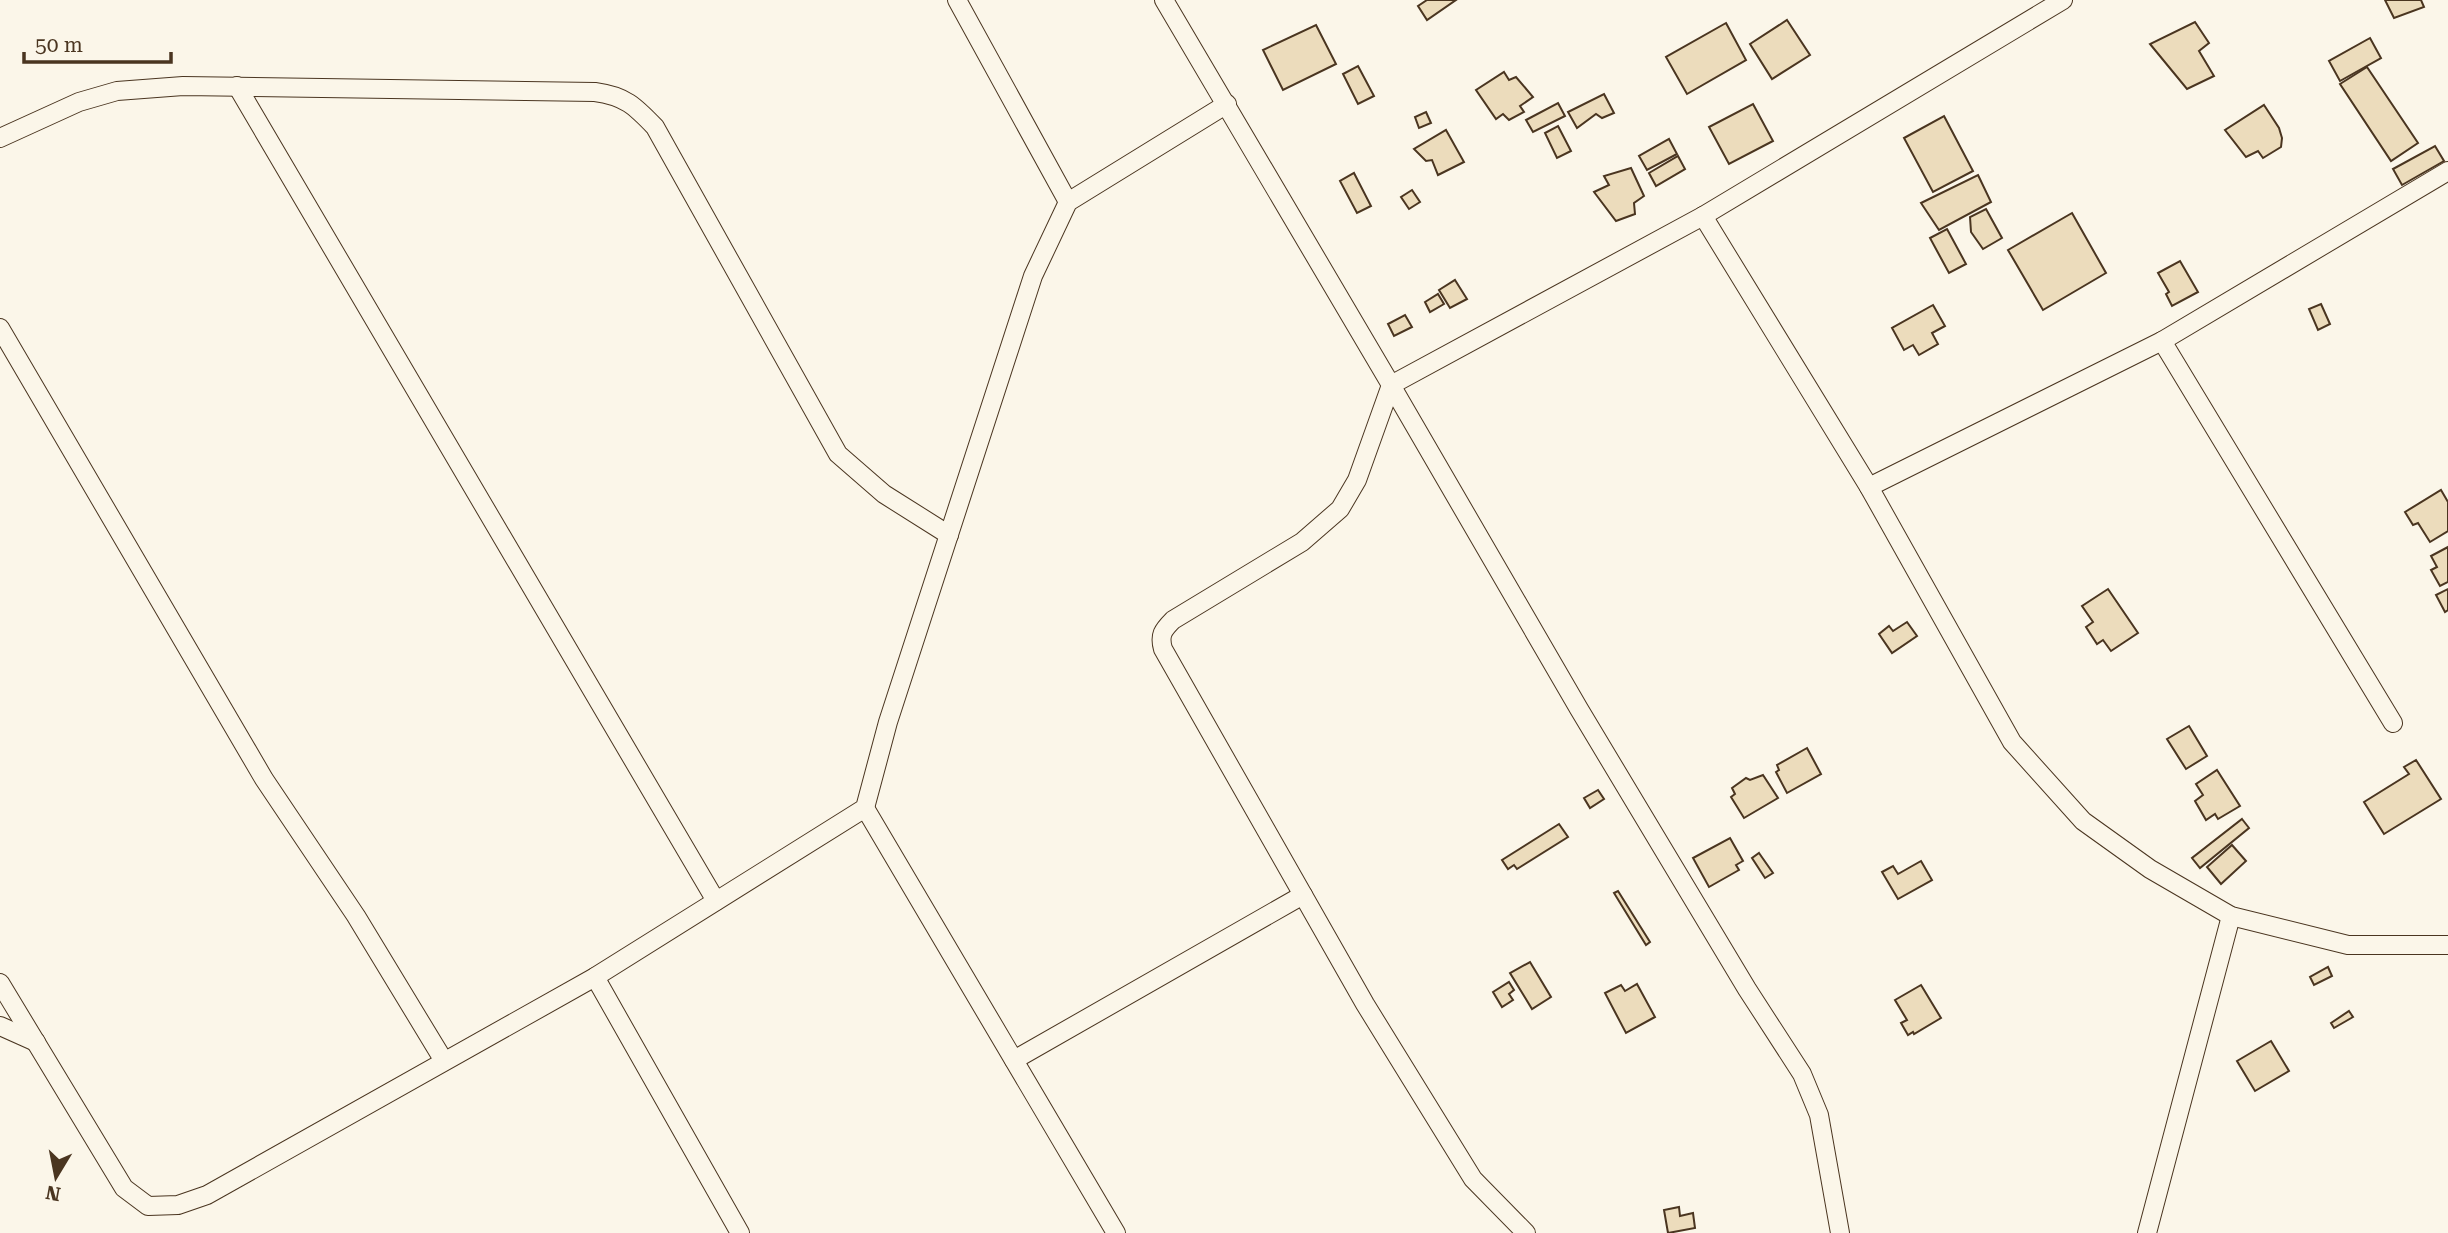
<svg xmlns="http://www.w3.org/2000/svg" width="2448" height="1233" viewBox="0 0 2448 1233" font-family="'Roboto Serif',serif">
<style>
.building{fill:#ecdcbc;stroke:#4a3520;stroke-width:2}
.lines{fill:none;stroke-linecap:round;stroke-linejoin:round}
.street-casing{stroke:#4a3520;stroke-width:20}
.street{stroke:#fbf6e9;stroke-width:18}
</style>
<rect width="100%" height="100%" fill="#fbf6e9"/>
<g class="building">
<polygon points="1427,0 1456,0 1427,20 1418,6"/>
<polygon points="2385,0 2421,0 2424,7 2394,18"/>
<polygon points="1787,20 1810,55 1772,79 1750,44"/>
<polygon points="2195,22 2209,43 2199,51 2214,76 2187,89 2150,44"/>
<polygon points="1726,23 1746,60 1687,94 1666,57"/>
<polygon points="1316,25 1336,64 1283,90 1263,50"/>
<polygon points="2370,38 2381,58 2340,81 2329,61"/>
<polygon points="1358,66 1374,96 1358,104 1343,74"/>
<polygon points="2367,67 2418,143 2391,161 2340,84"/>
<polygon points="1504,72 1509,80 1516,77 1533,97 1520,106 1524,112 1509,120 1503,114 1496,119 1476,90"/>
<polygon points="1604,94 1614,113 1602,118 1596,114 1577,128 1568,112"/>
<polygon points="1558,103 1565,116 1533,132 1526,120"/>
<polygon points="1753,104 1773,141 1729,164 1709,127"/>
<polygon points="2264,105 2279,128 2282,138 2281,147 2263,158 2258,151 2246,157 2225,130"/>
<polygon points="1426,112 1431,123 1419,128 1415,117"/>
<polygon points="1944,116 1973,171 1933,192 1904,138"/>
<polygon points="1558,126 1571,151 1557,158 1545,133"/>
<polygon points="1446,130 1464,162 1438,175 1432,160 1426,161 1414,149"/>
<polygon points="1669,139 1677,154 1647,170 1639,156"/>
<polygon points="2435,146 2444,161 2402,185 2393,169"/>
<polygon points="1678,156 1685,169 1656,186 1649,173"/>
<polygon points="1631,168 1644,196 1634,203 1635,214 1616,221 1594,192 1609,185 1604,176"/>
<polygon points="1354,173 1371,206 1357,213 1340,181"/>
<polygon points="1978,175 1991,202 1939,230 1921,203"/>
<polygon points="1412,190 1420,202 1409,209 1401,197"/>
<polygon points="1986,209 2002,238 1983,249 1971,232 1970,217"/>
<polygon points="2072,213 2106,273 2043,310 2008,250"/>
<polygon points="1947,229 1966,264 1949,273 1930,238"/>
<polygon points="2180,261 2198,292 2172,306 2166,294 2169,292 2158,273"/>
<polygon points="1455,280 1467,299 1450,308 1439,290"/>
<polygon points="1438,294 1444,304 1430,312 1425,302"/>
<polygon points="2321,304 2330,324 2318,330 2309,309"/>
<polygon points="1933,305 1945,326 1932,333 1938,344 1919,355 1913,345 1904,350 1892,328"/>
<polygon points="1405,315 1412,327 1394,336 1388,324"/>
<polygon points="2441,490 2448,502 2448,531 2430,542 2418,523 2413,525 2405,512"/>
<polygon points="2448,547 2448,582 2440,586 2431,570 2437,567 2431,556"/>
<polygon points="2108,589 2138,633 2111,651 2103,640 2097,644 2086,627 2093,622 2082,606"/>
<polygon points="2448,589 2448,610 2445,612 2436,595"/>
<polygon points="1907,622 1917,636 1892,653 1879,634 1889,626 1893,631"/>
<polygon points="2189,726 2207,756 2186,769 2167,739"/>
<polygon points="1807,748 1821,774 1787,793 1776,772 1779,770 1777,765"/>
<polygon points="2416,760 2441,799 2384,834 2364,802 2409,774 2404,767"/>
<polygon points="2217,770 2240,806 2218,819 2215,814 2206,820 2195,801 2203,795 2196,784"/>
<polygon points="1763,775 1778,798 1744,818 1731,797 1735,794 1732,788 1746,778 1750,780"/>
<polygon points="1598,790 1604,799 1590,808 1584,798"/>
<polygon points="2242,819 2249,828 2200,868 2192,858"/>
<polygon points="1559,824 1568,837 1517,869 1514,865 1508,869 1502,860"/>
<polygon points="1730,838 1743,861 1736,865 1739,870 1709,887 1693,858"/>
<polygon points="2232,845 2246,861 2221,884 2207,867"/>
<polygon points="1759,853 1773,873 1765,878 1752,858"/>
<polygon points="1921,861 1932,880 1898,899 1882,872 1893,866 1898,874"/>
<polygon points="1618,891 1650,942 1646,945 1614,893"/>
<polygon points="1530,962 1551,997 1532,1009 1510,973"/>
<polygon points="2328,967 2332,976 2314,985 2310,977"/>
<polygon points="1509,982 1514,990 1509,994 1513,1000 1502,1007 1493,992"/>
<polygon points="1637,984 1655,1017 1626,1033 1605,993 1621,985 1625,991"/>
<polygon points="1921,985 1941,1018 1914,1034 1913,1032 1908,1035 1901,1023 1907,1020 1895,1000"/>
<polygon points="2349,1011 2353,1017 2334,1028 2331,1023"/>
<polygon points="2271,1041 2289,1071 2255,1091 2237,1061"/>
<polygon points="1679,1207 1680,1216 1693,1213 1695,1228 1668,1233 1664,1210"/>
</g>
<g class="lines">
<defs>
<g id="street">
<polyline points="957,0 1068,202"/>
<polyline points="1164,0 1391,385 1703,216 2063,0"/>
<polyline points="237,86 716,901"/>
<path d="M0,138L79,102L117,91L183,86L595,92C625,96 635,106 655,127L838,454L884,494L949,535"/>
<polyline points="1703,216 1869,487 2012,742 2083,821 2150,869 2231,916 2348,945 2448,945"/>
<polyline points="0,328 264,779 356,916 444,1061"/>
<polyline points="2162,341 2393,723"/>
<path d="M1391,385L1357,480L1340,509L1302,542L1173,620C1163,630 1159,635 1163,649L1365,1004L1473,1179L1526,1233"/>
<polyline points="1391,385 1579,709 1747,989 1802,1074 1819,1115 1840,1233"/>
<polyline points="1869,487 2162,341 2448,171"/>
<polyline points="865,808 1116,1233"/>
<polyline points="595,977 740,1233"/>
<polyline points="0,983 124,1188 148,1206 178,1205 207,1195 595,977 865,808 888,722 1033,276 1068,202 1227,104"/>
<polyline points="0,1026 36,1042"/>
<polyline points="1014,1060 1303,895"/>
<polyline points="2147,1233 2231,916"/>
</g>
</defs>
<use href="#street" class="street-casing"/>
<use href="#street" class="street"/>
</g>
<g transform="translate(56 1177) rotate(190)" stroke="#fbf6e9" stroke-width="5" paint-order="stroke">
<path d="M0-5L12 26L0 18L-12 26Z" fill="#4a3520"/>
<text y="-10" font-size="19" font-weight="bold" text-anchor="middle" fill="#4a3520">N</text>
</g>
<path d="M24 52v10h147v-10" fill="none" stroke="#4a3520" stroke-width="3.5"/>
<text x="35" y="52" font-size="21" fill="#4a3520" stroke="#fbf6e9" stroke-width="5" paint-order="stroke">50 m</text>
</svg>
